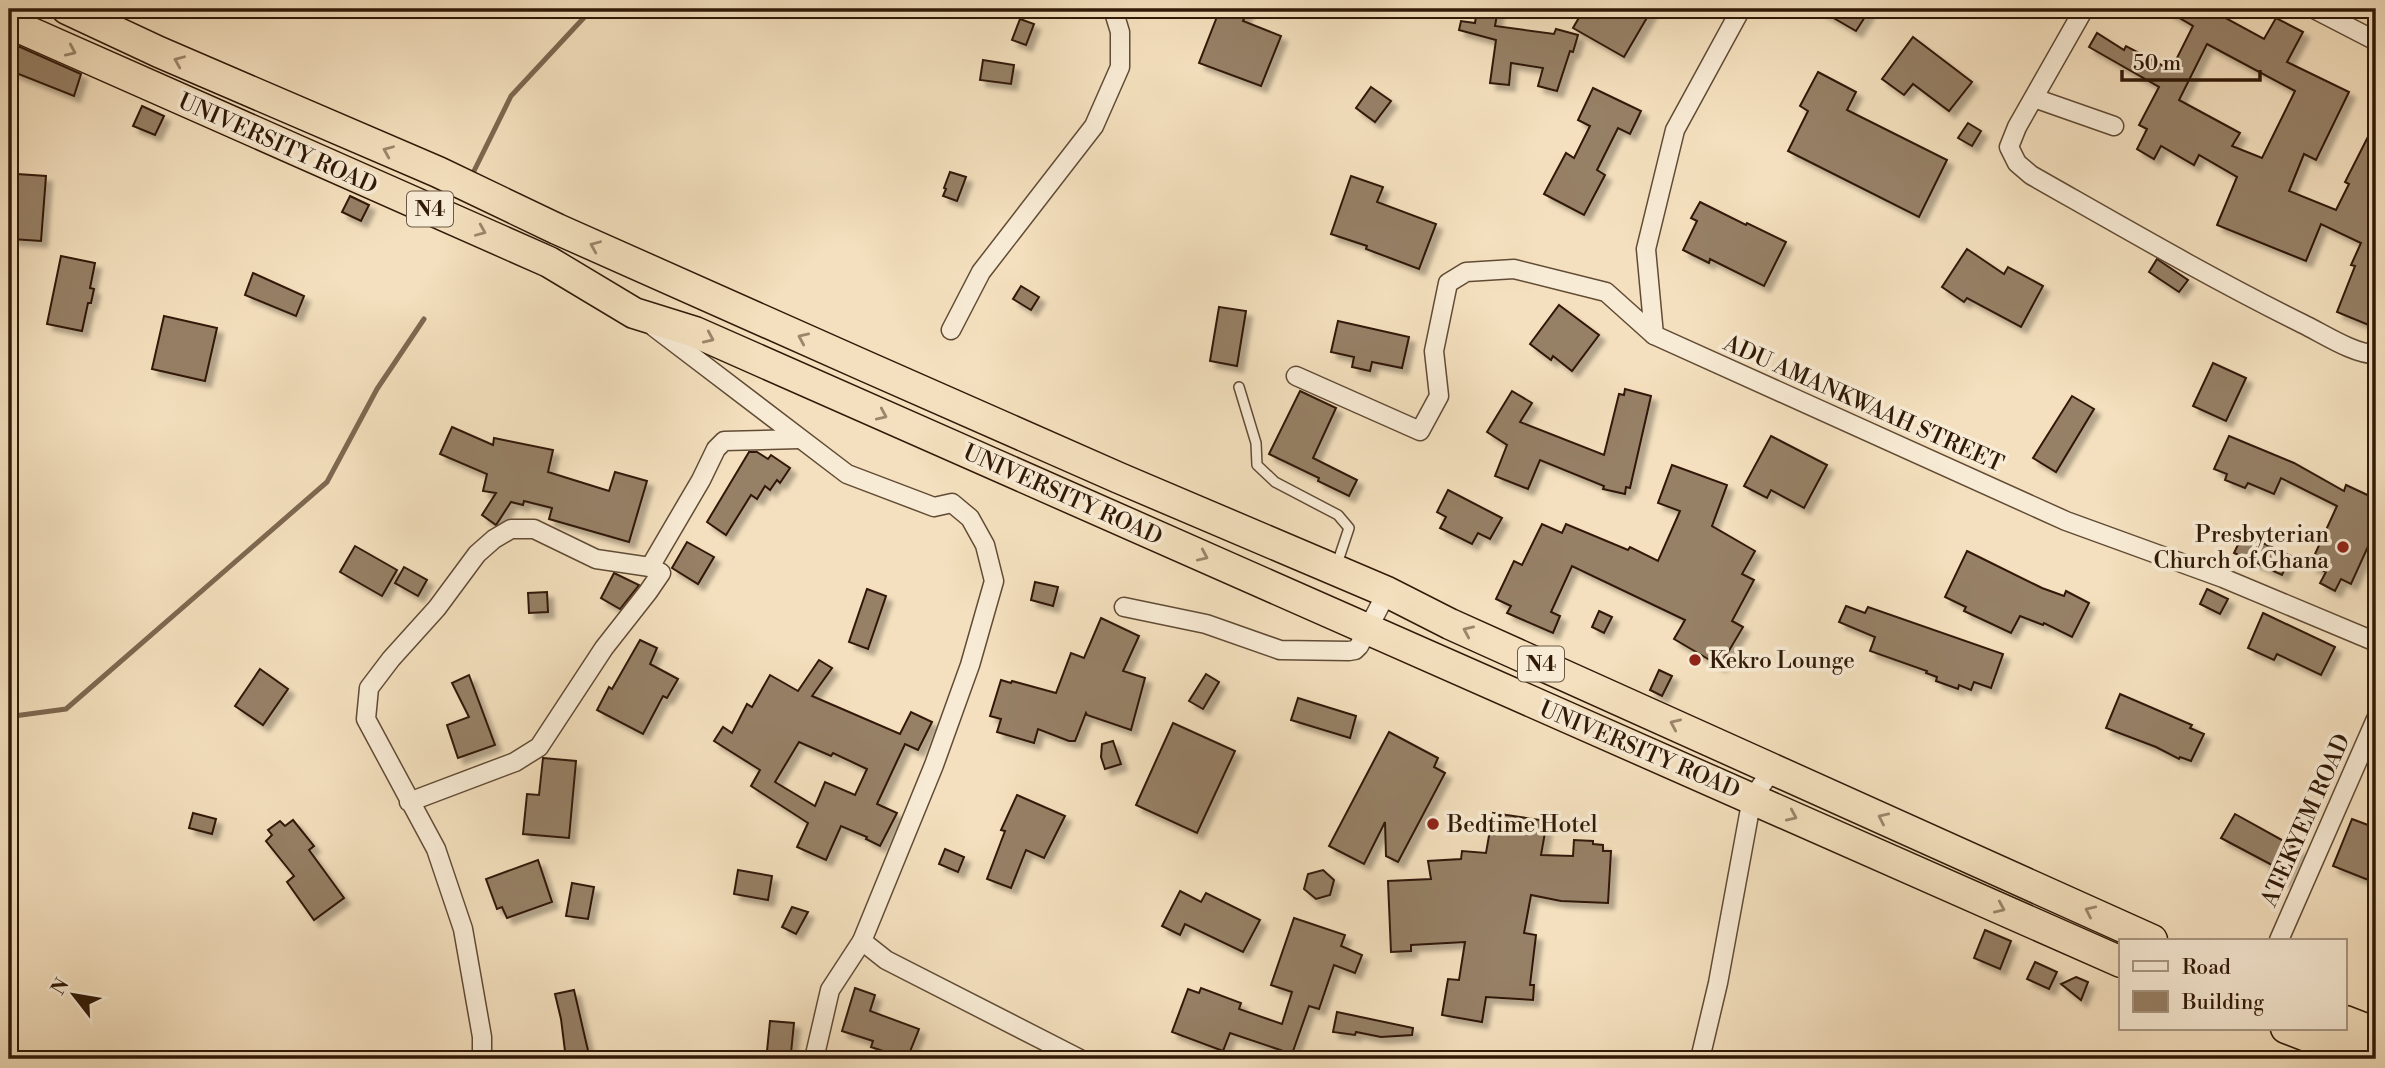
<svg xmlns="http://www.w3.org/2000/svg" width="2385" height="1068" viewBox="0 0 2385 1068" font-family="'Libre Bodoni',serif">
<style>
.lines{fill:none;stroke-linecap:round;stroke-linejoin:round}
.stream{stroke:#7d6850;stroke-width:5}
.building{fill:#968066;stroke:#301907;stroke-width:2;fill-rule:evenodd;filter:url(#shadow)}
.service-casing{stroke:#614b35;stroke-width:12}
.minor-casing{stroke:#614b35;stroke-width:21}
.trunk-casing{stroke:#301907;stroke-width:33}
.service{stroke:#f8ebd5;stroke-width:9}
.minor{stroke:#f8ebd5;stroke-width:18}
.trunk{stroke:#f4e0be;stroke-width:30}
.oneway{stroke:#9c866c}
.poi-dot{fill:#8f2418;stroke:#f8ebd5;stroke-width:2.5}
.labels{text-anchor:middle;stroke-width:7;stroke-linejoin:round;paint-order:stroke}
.shield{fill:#f8ebd5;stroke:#6c5845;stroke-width:2}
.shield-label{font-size:21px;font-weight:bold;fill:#301907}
.street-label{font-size:23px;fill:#301907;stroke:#f8ebd5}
.poi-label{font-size:23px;fill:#301907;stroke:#f8ebd5;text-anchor:start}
</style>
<defs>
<filter id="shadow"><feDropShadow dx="6" dy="6" stdDeviation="2" flood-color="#0004"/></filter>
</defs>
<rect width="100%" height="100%" fill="#f4e0be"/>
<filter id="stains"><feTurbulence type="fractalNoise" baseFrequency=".00286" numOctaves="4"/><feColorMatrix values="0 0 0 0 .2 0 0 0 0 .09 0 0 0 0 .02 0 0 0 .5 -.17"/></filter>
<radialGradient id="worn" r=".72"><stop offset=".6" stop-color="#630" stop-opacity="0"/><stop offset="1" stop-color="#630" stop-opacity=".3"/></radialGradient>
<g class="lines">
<g class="stream">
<polyline points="473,173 511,96 592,9"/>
<polyline points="9,714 14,716 66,709 327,482 377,389 424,319"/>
</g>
</g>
<g class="building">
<polygon points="1220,9 1248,9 1243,21 1281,36 1261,86 1199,63"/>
<polygon points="1477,9 1498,9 1495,26 1554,34 1556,29 1578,35 1573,52 1570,51 1557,91 1538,86 1543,68 1511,63 1509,85 1490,83 1496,40 1459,30 1461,21 1475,23"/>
<polygon points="1584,9 1652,9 1624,57 1573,28"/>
<polygon points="1818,9 1870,9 1856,31"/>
<path d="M2164,9H2222L2218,14L2264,39L2276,18L2303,32L2287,62L2349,92L2316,160L2304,154L2289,191L2336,210L2349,184L2345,182L2376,121V328L2337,312L2355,266L2351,265L2361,243L2321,224L2306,261L2217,225L2237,177L2199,155L2194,165L2161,146L2154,159L2137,149L2147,129L2139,125L2159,87L2089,47L2097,33L2124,50L2126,46L2171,70L2193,26ZM2207,44L2295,91L2262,158L2232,146L2240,133L2179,100Z"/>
<polygon points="1020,19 1034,24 1026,45 1012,40"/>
<polygon points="1913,37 1972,82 1949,111 1913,84 1904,95 1882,79"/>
<polygon points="9,42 81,74 74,96 11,71 17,58 9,56"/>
<polygon points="983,60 1014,65 1011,84 980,80"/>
<polygon points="1818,72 1856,92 1847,110 1947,160 1919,217 1788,151 1808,111 1800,106"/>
<polygon points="1371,87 1391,101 1375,122 1356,108"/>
<polygon points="1593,88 1641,111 1630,134 1618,128 1597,170 1605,175 1584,215 1544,194 1566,153 1574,158 1590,126 1578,120"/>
<polygon points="142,106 164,116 155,135 133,126"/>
<polygon points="1968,123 1981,131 1972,146 1958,138"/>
<polygon points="950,172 966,177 957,201 943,196 946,189 944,188"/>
<polygon points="17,174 46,176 41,241 12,239"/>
<polygon points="1351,176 1383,187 1377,202 1436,224 1419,269 1366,249 1367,246 1331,234"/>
<polygon points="350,196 369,205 361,221 342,212"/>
<polygon points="1700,202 1746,225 1747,223 1786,242 1764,286 1710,259 1709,263 1683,250 1697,221 1691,218"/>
<polygon points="1967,249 2004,274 2008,267 2043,286 2021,327 1967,298 1964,302 1942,287"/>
<polygon points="61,256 95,263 90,288 94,289 91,303 88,303 82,331 47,324"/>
<polygon points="2157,259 2188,280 2179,292 2149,272"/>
<polygon points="253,273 304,296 296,316 245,295"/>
<polygon points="1021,286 1039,297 1031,310 1013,299"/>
<polygon points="1559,305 1599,335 1572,371 1553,356 1551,360 1530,344"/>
<polygon points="1219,307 1246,311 1237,366 1210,361"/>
<polygon points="164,316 217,328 205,381 152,369"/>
<polygon points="1338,321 1409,337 1402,368 1372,362 1370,371 1352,367 1354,357 1331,352"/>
<polygon points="2213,363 2246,378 2226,421 2193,406"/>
<polygon points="1625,389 1651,396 1630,488 1626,487 1625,494 1603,489 1604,486 1540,460 1528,489 1495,476 1507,445 1487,432 1512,391 1532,403 1520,422 1604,455 1619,394 1624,395"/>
<polygon points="1300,391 1336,408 1313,458 1357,480 1349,496 1318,481 1319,478 1269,454"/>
<polygon points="2072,396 2094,409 2056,472 2033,458"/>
<polygon points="452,427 493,445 494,438 553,450 548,472 609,491 615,472 647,481 629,542 549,519 552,508 524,501 523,505 511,502 496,525 482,515 496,493 483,491 487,474 440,454"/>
<polygon points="1771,436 1827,465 1804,508 1771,490 1767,498 1744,486"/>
<polygon points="2229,436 2294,463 2344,491 2346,485 2376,499 2376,529 2351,584 2341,579 2335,591 2320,583 2326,572 2310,565 2337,506 2281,478 2274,494 2248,483 2245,488 2225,480 2227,474 2214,469"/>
<polygon points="749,452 757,452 768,459 771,455 790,468 780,483 777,480 770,490 765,486 757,499 751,495 726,535 707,522"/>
<polygon points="1672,465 1727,485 1712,526 1755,551 1742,574 1754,580 1732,621 1743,627 1720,666 1674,639 1685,620 1572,566 1551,612 1560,616 1553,633 1507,613 1511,606 1496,599 1514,561 1522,565 1542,524 1562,533 1566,524 1628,550 1630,547 1658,561 1680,511 1658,503"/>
<polygon points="1448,490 1502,518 1490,539 1478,533 1472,544 1440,528 1446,517 1437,512"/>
<polygon points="2243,534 2291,556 2282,575 2234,553"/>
<polygon points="687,542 714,557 698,584 672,568"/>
<polygon points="355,546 397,570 382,596 340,572"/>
<polygon points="1967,551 2042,588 2064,596 2066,591 2089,603 2072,637 2044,623 2043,625 2020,616 2011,633 1964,611 1966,607 1945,597"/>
<polygon points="404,567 427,580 418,596 395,583"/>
<polygon points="614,573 639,585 620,609 601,598"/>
<polygon points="1035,582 1058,587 1053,606 1031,600"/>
<polygon points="867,589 886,596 868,649 849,642"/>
<polygon points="2207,589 2228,599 2220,614 2200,604"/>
<polygon points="547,592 548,612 529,613 528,593"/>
<polygon points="1846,606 1865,613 1868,607 2003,654 1991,688 1974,682 1971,690 1959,685 1958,689 1936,681 1937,677 1926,673 1927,671 1870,651 1875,637 1839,622"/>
<polygon points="1599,611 1612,617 1604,633 1592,627"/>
<polygon points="2263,613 2335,647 2321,675 2277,654 2274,660 2248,648"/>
<polygon points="1101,618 1139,636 1123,671 1145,678 1131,730 1087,715 1086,713 1075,741 1069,741 1038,729 1034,743 997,732 1001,719 990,716 1001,680 1011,683 1012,681 1056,693 1071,653 1084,658"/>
<polygon points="640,640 657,648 650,664 678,679 667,698 663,696 643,734 597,710 609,687 612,689"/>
<path d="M819,660L832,668L812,696L900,734L911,712L932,722L918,750L905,744L877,804L897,813L880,846L866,839L867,837L841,826L826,860L797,847L808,823L751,786L760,770L714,741L723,727L732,733L747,704L752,707L770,675L798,691ZM799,742L831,756L833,753L867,769L855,795L825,782L815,806L775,782Z"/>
<polygon points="260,669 288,689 263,725 235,706"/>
<polygon points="1659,670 1672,676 1662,696 1650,690"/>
<polygon points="1206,674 1219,682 1203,709 1189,701"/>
<polygon points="469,675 495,745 458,758 447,725 469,717 452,683"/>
<polygon points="2120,694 2192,725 2190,728 2204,734 2191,761 2180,757 2179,759 2156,747 2106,728"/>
<polygon points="1298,698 1356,716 1350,738 1291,720"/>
<polygon points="1173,723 1235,751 1197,833 1136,805"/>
<polygon points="1389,732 1438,758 1434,767 1445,773 1398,862 1386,856 1385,822 1364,864 1329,846"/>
<polygon points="1113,741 1121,764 1105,769 1101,757 1102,744"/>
<polygon points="543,758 576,761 569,838 523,834 527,794 539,795"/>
<polygon points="1017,795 1065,816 1044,858 1026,850 1011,888 987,879 1005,831 1001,830"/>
<polygon points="193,813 216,819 212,834 189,828"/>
<polygon points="1493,813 1547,821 1541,855 1573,856 1574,840 1593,841 1593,844 1603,845 1603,851 1611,851 1608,903 1561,901 1531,895 1524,933 1536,935 1530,985 1534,985 1533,1000 1486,997 1482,1022 1442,1015 1448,979 1459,980 1465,942 1411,945 1411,951 1391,952 1388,881 1431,879 1428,861 1461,859 1462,851 1486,853"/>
<polygon points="2235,814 2298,849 2283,881 2268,874 2272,865 2221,838"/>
<polygon points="2352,819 2376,828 2376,883 2333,866"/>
<polygon points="293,820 314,846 309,850 344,898 314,920 287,882 294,876 266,841 272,835 268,830 280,821 285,826"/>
<polygon points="945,849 964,857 958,872 939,864"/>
<polygon points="538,860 552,902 507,918 502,907 497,909 486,879"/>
<polygon points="738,870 772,876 768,900 734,894"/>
<polygon points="1323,870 1334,880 1330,895 1316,899 1304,889 1308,874"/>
<polygon points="572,883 594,887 588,919 566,916"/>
<polygon points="1180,891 1201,902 1206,893 1260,920 1243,952 1185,924 1180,935 1162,926"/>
<polygon points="792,907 808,912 796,934 782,927"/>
<polygon points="1294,918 1345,935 1341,946 1362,955 1355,973 1334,965 1319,1009 1309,1006 1292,1054 1230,1033 1223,1051 1172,1032 1188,989 1199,993 1201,988 1241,1003 1239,1009 1282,1024 1292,992 1271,985"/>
<polygon points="1985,930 2011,941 2000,969 1974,958"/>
<polygon points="2035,962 2057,972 2049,989 2027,979"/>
<polygon points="2076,977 2088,982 2081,1000 2061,984"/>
<polygon points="855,988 875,995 870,1011 919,1029 907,1059 871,1047 873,1041 842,1031"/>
<polygon points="574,990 583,1029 590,1059 566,1059 561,1019 555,994"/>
<polygon points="1337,1012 1413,1028 1412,1035 1381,1037 1356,1032 1355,1035 1333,1032"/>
<polygon points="770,1021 794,1023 791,1053 767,1051"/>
</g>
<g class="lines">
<defs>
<polyline id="service" points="1239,387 1256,443 1257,465 1275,482 1338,515 1349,528 1337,564"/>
<g id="minor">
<polyline points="1741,9 1675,130 1646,249 1654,335 2066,521 2223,578 2376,642"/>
<path d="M2084,9L2017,127L2009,147L2017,163L2031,175C2121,226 2210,278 2303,324C2322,333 2355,355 2376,354"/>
<polyline points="2314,9 2376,41"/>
<polyline points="2034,98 2114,126"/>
<polyline points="654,327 847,474 934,507 952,503 970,518 985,545 994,581 970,665 934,765 862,941 886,960 1080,1059"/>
<polyline points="951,330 981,272 1094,126 1120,67 1120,32 1113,9"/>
<polyline points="1296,376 1420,431 1439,396 1434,351 1448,283 1466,272 1514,269 1606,292 1654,335"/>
<polyline points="650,567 701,480 716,449 724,441 799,439"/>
<polyline points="1124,607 1206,624 1280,650 1349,651 1355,650 1359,646 1387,592"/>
<polyline points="409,802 515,762 539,747 604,648 648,592 661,573 650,567 596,559 534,529 511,529 494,539 477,554 437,608 391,659 369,688 366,719 436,849 463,929 482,1037 482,1059"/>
<polyline points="2279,940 2376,719"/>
<polyline points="814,1059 830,990 862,941"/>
<polyline points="1700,1059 1718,983 1752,798 1774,768"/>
</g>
<g id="trunk">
<polyline points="67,9 159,52 438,172 557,229 865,366 1119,478 1387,592 1450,624 2152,940"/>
<polyline points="9,23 549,262 634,313 695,332 2121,962"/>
<polyline points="2345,1021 2376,1033"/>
<polyline points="2286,1028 2366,1059"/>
</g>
</defs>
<use href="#service" class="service-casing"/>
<use href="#minor" class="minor-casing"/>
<use href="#trunk" class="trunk-casing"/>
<use href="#service" class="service"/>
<use href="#minor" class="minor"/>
<use href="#trunk" class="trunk"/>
</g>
<defs><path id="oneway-chevron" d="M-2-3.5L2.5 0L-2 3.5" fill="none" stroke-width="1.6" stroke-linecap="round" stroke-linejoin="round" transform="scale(1.75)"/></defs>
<g class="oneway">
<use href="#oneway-chevron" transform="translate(71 51) rotate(24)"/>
<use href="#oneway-chevron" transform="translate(179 61) rotate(-157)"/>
<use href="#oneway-chevron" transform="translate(388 151) rotate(-157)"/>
<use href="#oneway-chevron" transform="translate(481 231) rotate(23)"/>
<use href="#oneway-chevron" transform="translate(595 246) rotate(-157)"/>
<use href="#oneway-chevron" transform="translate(709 338) rotate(24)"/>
<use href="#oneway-chevron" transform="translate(803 338) rotate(-156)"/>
<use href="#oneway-chevron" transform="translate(882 415) rotate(24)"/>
<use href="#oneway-chevron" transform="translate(1203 556) rotate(24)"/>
<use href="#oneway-chevron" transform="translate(1468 631) rotate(-156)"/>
<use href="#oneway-chevron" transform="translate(1675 724) rotate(-156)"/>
<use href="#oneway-chevron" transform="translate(1792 816) rotate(24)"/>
<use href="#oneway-chevron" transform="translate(1883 818) rotate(-155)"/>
<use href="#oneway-chevron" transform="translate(2000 908) rotate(24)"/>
<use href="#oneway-chevron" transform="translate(2090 911) rotate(-155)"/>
</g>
<g class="poi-dot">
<circle cx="2343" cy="547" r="7"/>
<circle cx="1695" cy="660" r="7"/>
<circle cx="1433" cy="824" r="7"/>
</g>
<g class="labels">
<g class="shield">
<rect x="407" y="191.5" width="46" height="35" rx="5"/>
<rect x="1518" y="646.5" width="46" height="35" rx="5"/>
</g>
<g class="shield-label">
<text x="430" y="216">N4</text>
<text x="1541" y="671">N4</text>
</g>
<g class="street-label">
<text transform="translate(278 143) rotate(24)" y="8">UNIVERSITY ROAD</text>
<text transform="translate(1864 403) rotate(24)" y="8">ADU AMANKWAAH STREET</text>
<text transform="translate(1063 494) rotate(24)" y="8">UNIVERSITY ROAD</text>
<text transform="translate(1640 749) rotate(23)" y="8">UNIVERSITY ROAD</text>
<text transform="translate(2305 820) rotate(-66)" y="8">ATEKYEM ROAD</text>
</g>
<g class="poi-label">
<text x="2329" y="542" text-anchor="end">Presbyterian<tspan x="2329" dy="26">Church of Ghana</tspan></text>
<text x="1709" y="668">Kekro Lounge</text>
<text x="1447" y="832">Bedtime Hotel</text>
</g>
</g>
<rect width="2385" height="1068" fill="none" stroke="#f4e0be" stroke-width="35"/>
<rect x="10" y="10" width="2364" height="1047" fill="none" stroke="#301907" stroke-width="3.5"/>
<rect x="18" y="18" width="2350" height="1033" fill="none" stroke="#301907" stroke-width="2"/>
<rect x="2119" y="939" width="228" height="91" fill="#f8ebd5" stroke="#a89783" stroke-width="2"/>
<rect x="2133" y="961" width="35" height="10" fill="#f8ebd5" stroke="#a89783" stroke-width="2"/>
<text x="2182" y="974" font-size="21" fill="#301907">Road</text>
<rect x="2133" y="991" width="35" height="21" fill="#968066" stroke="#a89783" stroke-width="2"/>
<text x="2182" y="1009" font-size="21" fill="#301907">Building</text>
<g transform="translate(74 995) rotate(301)" stroke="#f8ebd5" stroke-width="5" paint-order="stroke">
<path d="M0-5L12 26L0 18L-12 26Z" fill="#301907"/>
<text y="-10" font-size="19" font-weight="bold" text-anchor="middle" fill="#301907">N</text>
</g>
<path d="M2122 70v10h138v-10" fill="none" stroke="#301907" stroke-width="3.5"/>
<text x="2133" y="70" font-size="21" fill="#301907" stroke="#f8ebd5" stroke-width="5" paint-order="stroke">50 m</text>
<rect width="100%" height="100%" filter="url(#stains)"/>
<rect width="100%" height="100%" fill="url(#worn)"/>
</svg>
